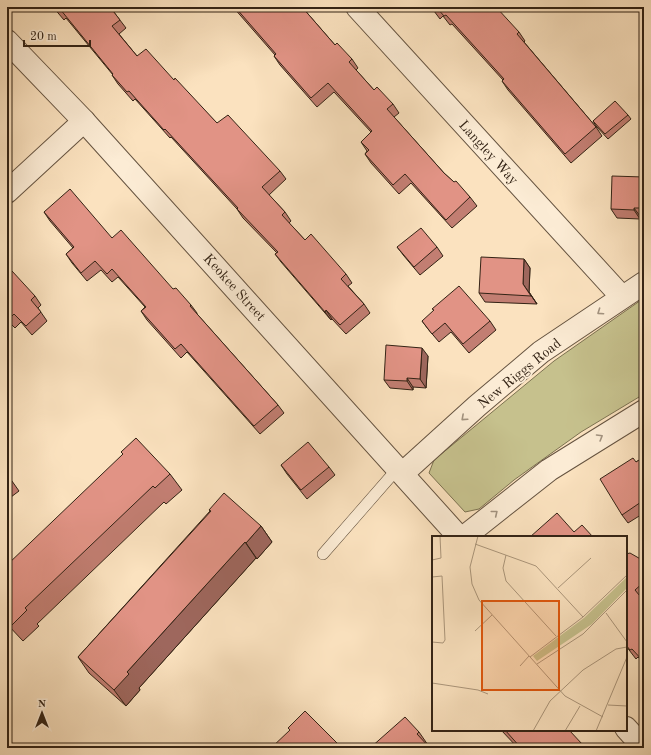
<svg xmlns="http://www.w3.org/2000/svg" width="651" height="755" viewBox="0 0 651 755" font-family="'Old Standard TT',serif">
<style>
.green{fill:#c6c18d;stroke:#7c7251}
.lines{fill:none;stroke-linecap:round;stroke-linejoin:round}
.service-casing{stroke:#655340;stroke-width:12}
.minor-casing{stroke:#655340;stroke-width:24}
.service{stroke:#fcecd5;stroke-width:11}
.minor{stroke:#fcecd5;stroke-width:22}
.wall{fill:#c27e72;stroke:#332315}
.shaded-wall{fill:#9e675d;stroke:#332315}
.building{fill:#e19385;stroke:#332315}
.oneway{stroke:#a2927f}
.labels{text-anchor:middle;stroke-width:4;stroke-linejoin:round;paint-order:stroke}
.street-label{font-size:14px;fill:#332315;stroke:#fcecd5}
.inset-road{fill:none;stroke:#ab967b;stroke-width:1}
.view{fill:#df560c;fill-opacity:0.15;stroke:#df560c;stroke-width:2}
.inset-edge{fill:none;stroke:#332315;stroke-width:2}
</style>
<rect width="100%" height="100%" fill="#fbe2bf"/>
<filter id="stains"><feTurbulence type="fractalNoise" baseFrequency=".005" numOctaves="4"/><feColorMatrix values="0 0 0 0 .2 0 0 0 0 .09 0 0 0 0 .02 0 0 0 .5 -.17"/></filter>
<radialGradient id="worn" r=".72"><stop offset=".6" stop-color="#630" stop-opacity="0"/><stop offset="1" stop-color="#630" stop-opacity=".3"/></radialGradient>
<polygon class="green" points="644,298 644,394 581,432 514,480 479,509 465,512 429,473 434,460 554,361"/>
<g class="lines">
<defs>
<polyline id="service" points="323,554 398,468"/>
<g id="minor">
<polyline points="357,7 622,297"/>
<polyline points="7,41 84,121 459,537"/>
<polyline points="7,192 84,121"/>
<polyline points="403,473 477,406 541,352 644,283"/>
<polyline points="464,537 549,470 644,411"/>
<polyline points="626,728 644,748"/>
</g>
</defs>
<use href="#service" class="service-casing"/>
<use href="#minor" class="minor-casing"/>
<use href="#service" class="service"/>
<use href="#minor" class="minor"/>
</g>
<g class="wall">
<polygon points="53,7 110,7 126,28 119,34 137,56 174,80 217,123 280,171 286,179 269,195 285,212 291,221 289,223 305,240 346,274 352,283 348,286 364,304 370,313 346,334 332,319 331,320 281,262 275,254 277,253 243,218 237,209 171,137 170,138 135,99 133,101 118,84 112,75 113,75 66,18 64,20"/>
<polygon points="233,7 302,7 335,45 352,59 358,68 356,70 374,90 393,104 399,113 394,117 444,173 470,197 477,206 452,228 411,183 399,194 371,163 365,154 367,151 361,142 371,132 334,92 317,107 280,65 274,56 275,55"/>
<polygon points="431,7 487,7 490,11 519,32 525,41 524,42 596,127 602,136 571,163 508,90 502,81 503,80 452,24 450,25 443,16 440,19"/>
<polygon points="636,7 644,7 644,16"/>
<polygon points="628,115 631,119 608,139 596,126 593,121"/>
<polygon points="7,118 11,124 7,127"/>
<polygon points="644,177 644,217 640,216 640,219 617,218 611,209"/>
<polygon points="44,212 112,238 191,305 197,313 197,314 278,405 284,413 260,434 187,352 181,358 147,320 141,311 145,307 118,277 112,282 101,270 87,281 72,263 66,254 73,248 50,221"/>
<polygon points="397,247 437,247 443,256 420,275 404,256"/>
<polygon points="524,259 530,268 529,292 537,304 485,302 479,293"/>
<polygon points="7,276 35,296 41,305 38,308 47,321 32,335 21,322 15,328 7,320"/>
<polygon points="422,321 490,321 496,330 469,353 451,332 439,342 428,329"/>
<polygon points="428,356 426,388 413,387 413,390 390,388 384,380"/>
<polygon points="644,457 644,513 628,523 622,515 636,462"/>
<polygon points="281,465 329,467 335,475 307,499 287,474"/>
<polygon points="7,474 19,491 7,500"/>
<polygon points="170,474 182,490 166,504 164,502 37,624 39,626 23,641 7,624 7,565"/>
<polygon points="209,510 261,526 272,542 257,559 256,558 139,688 140,690 126,706 89,673 78,657 210,511"/>
<polygon points="626,554 644,561 644,596 642,598 644,601 644,663 638,657 636,659 626,646"/>
<polygon points="501,730 566,730 583,745 585,748 518,748"/>
<polygon points="419,732 428,745 370,748"/>
</g>
<g class="shaded-wall">
<polygon points="634,208 640,216 640,219 634,210"/>
<polygon points="524,259 530,268 529,292 537,304 523,284"/>
<polygon points="326,310 332,319 331,320 325,312"/>
<polygon points="422,348 428,356 426,388 420,379"/>
<polygon points="407,378 413,387 413,390 407,381"/>
<polygon points="261,526 272,542 257,559 246,543"/>
<polygon points="245,542 256,558 139,688 140,690 126,706 114,690 127,672"/>
</g>
<g class="building">
<polygon points="55,7 110,7 120,20 112,26 137,56 146,49 174,80 175,78 217,123 228,115 280,171 262,187 285,212 282,215 305,240 311,234 346,274 341,279 364,304 340,325 326,310 325,312 275,254 278,252 237,209 238,208 165,129 164,130 129,91 127,92 112,75 113,74 60,9 58,11"/>
<polygon points="235,7 302,7 335,45 337,43 352,59 349,62 374,90 377,87 393,104 387,109 444,173 454,182 456,181 470,197 446,220 405,174 393,185 365,154 369,150 361,142 372,131 328,83 311,98 274,56 276,54"/>
<polygon points="432,7 487,7 490,11 495,7 496,7 519,32 517,34 596,127 565,154 502,81 504,79 446,15 444,16 437,8 434,10"/>
<polygon points="638,7 644,7 644,14"/>
<polygon points="615,101 628,115 605,134 593,121"/>
<polygon points="612,176 644,177 644,208 634,208 634,210 611,209"/>
<polygon points="70,189 112,238 121,230 173,289 176,288 191,305 190,306 278,405 254,426 181,344 175,349 141,311 146,307 112,269 107,274 95,261 81,273 66,254 74,247 44,212"/>
<polygon points="421,228 437,247 414,267 397,247"/>
<polygon points="481,257 524,259 523,284 531,296 479,293"/>
<polygon points="12,271 35,296 31,300 41,312 26,326 14,314 8,320 7,318 7,276"/>
<polygon points="459,286 490,321 463,344 445,323 432,334 422,321 434,310 432,309"/>
<polygon points="386,345 422,348 420,379 407,378 407,381 384,380"/>
<polygon points="136,438 170,474 155,488 153,486 25,608 27,610 12,625 7,619 7,565 123,454 121,452"/>
<polygon points="308,442 329,467 301,490 281,465"/>
<polygon points="644,457 644,500 622,515 600,479 633,458 636,462"/>
<polygon points="224,493 261,526 246,543 245,542 127,672 129,674 114,690 78,657 211,511 209,510"/>
<polygon points="557,513 574,532 582,525 593,537 530,537"/>
<polygon points="630,553 644,561 644,582 635,590 644,601 644,662 632,649 630,650 626,645 626,554"/>
<polygon points="305,711 340,746 339,748 271,748 290,730 288,728"/>
<polygon points="405,717 419,732 417,734 430,748 370,748"/>
<polygon points="505,730 566,730 567,731 569,730 583,745 580,748 521,748"/>
</g>
<defs><path id="oneway-chevron" d="M-2-3.5L2.5 0L-2 3.5" fill="none" stroke-width="1.6" stroke-linecap="round" stroke-linejoin="round"/></defs>
<g class="oneway">
<use href="#oneway-chevron" transform="translate(600 312) rotate(146)"/>
<use href="#oneway-chevron" transform="translate(464 418) rotate(138)"/>
<use href="#oneway-chevron" transform="translate(600 437) rotate(-31)"/>
<use href="#oneway-chevron" transform="translate(495 513) rotate(-39)"/>
</g>
<g class="labels">
<g class="street-label">
<text transform="translate(489 152) rotate(48)" y="5">Langley Way</text>
<text transform="translate(235 287) rotate(48)" y="5">Keokee Street</text>
<text transform="translate(519 373) rotate(-39)" y="5">New Riggs Road</text>
</g>
</g>
<g transform="translate(432 536)">
<rect width="195" height="195" fill="#fbe2bf"/>
<path d="M195,41V52L160,88L105,125L101,120L152,82Z" fill="#c6c18d"/>
<path class="inset-road" d="M46,0L38,31L40,48L47,64L133,160L171,181M43,8L104,30L151,81M74,19L71,32L74,45L124,100M0,24L9,22L8,0M0,41L10,40L13,104L11,107L0,106M126,52L159,22M174,77L195,106M43,95L60,79M98,121L151,81L195,39M105,128L151,98L195,54M88,130L97,120M0,147L46,154L56,158M176,169L195,170M101,195L118,165L151,134L184,113L195,111M133,195L148,170M164,195L195,121"/>
<path class="view" d="M50,65H127V154H50Z"/>
<rect width="195" height="195" class="inset-edge"/>
</g>
<rect width="651" height="755" fill="none" stroke="#fbe2bf" stroke-width="24"/>
<rect x="8" y="8" width="635" height="739" fill="none" stroke="#332315" stroke-width="2"/>
<rect x="12" y="12" width="627" height="731" fill="none" stroke="#332315"/>
<g transform="translate(42 713)" stroke="#fcecd5" stroke-width="3" paint-order="stroke">
<path d="M0-3L7 15L0 10L-7 15Z" fill="#332315"/>
<text y="-6" font-size="11" font-weight="bold" text-anchor="middle" fill="#332315">N</text>
</g>
<path d="M24 40v6h66v-6" fill="none" stroke="#332315" stroke-width="2"/>
<text x="30" y="40" font-size="12" fill="#332315" stroke="#fcecd5" stroke-width="3" paint-order="stroke">20 m</text>
<rect width="100%" height="100%" filter="url(#stains)"/>
<rect width="100%" height="100%" fill="url(#worn)"/>
</svg>
